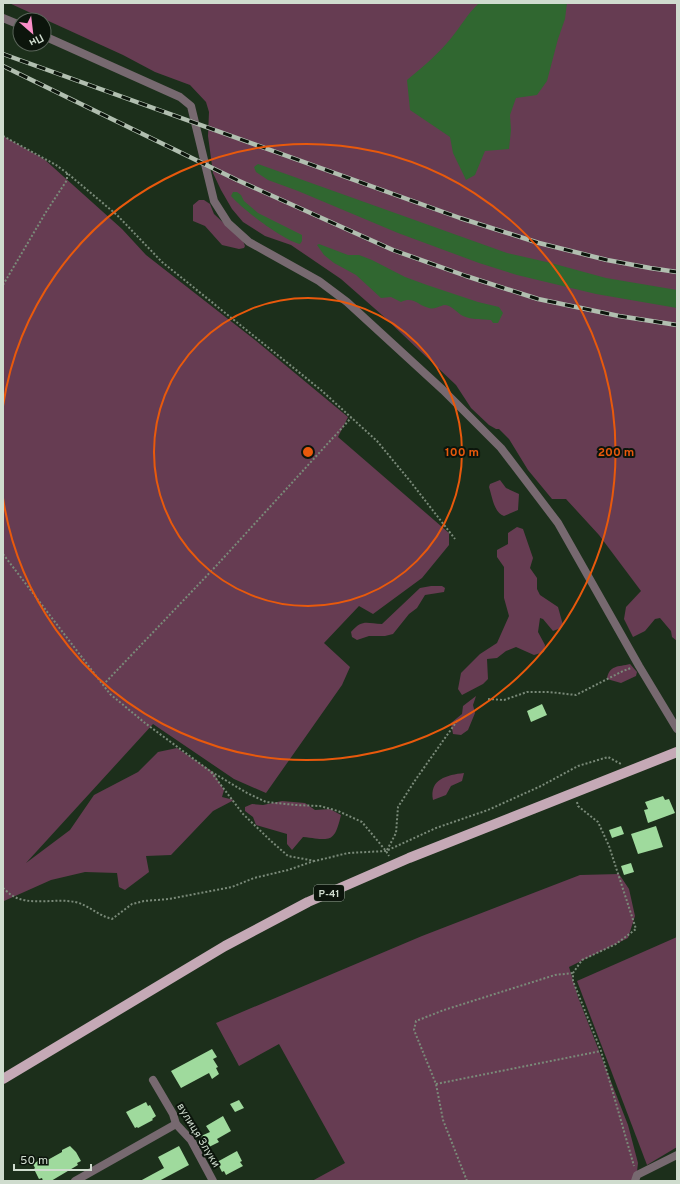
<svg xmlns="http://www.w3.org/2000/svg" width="680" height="1184" viewBox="0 0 680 1184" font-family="Overpass,sans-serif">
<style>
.green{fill:#663c52}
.water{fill:#306730}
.building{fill:#9fda9d}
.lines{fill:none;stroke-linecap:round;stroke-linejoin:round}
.path{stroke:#7a8a79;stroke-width:2;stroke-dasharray:2 2;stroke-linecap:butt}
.minor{stroke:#776970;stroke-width:8}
.tertiary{stroke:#776970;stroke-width:8}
.primary{stroke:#c5a9b6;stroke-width:10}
.rail-casing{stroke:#b1bfb0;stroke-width:4.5}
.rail{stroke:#0c150c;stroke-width:3;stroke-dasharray:9;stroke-linecap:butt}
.ring{fill:none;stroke:#e8590c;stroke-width:2}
.labels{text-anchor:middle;stroke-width:4;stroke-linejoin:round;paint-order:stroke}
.shield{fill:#0c150c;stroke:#94a094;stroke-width:1}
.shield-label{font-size:10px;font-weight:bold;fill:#cfdcce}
.street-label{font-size:11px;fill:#cfdcce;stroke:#0c150c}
.centre{fill:#e8590c;stroke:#0c150c;stroke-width:2}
.ring-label{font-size:12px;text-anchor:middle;font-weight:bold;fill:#e8590c;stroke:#0c150c;stroke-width:4;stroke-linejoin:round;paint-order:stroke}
</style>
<rect width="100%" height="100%" fill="#1c2f1b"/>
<g class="green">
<polygon points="9,3 677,3 677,641 672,637 671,631 660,618 655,619 645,631 633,637 624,619 626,607 641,591 599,535 566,499 552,499 528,470 509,439 499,429 496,429 489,425 471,408 456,385 382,315 341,279 291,245 265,236 243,222 232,209 221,190 213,173 208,136 209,112 206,102 190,85 155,72 123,55"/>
<polygon points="3,136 44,159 122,229 146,255 255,340 348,417 338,437 449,533 449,545 422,578 373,614 359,606 324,643 350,667 342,685 266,793 234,779 153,724 26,863 70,830 94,795 138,772 158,752 177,748 213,772 224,790 222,797 234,800 213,811 171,855 146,856 149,872 125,890 119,887 117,873 85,872 51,880 4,901 3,902 3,881 4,880 3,879"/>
<polygon points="199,200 204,200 210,204 214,214 243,241 245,246 244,248 239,249 222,245 205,226 193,221 193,205"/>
<path d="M500,480L506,488L519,494L518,510L504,516C494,513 492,496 489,487L490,484Z"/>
<polygon points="517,527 523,529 533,558 530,568 537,578 537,589 540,595 558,607 563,625 561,628 553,631 543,619 540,618 538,632 545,645 544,652 534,655 516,647 506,651 497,658 487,659 488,679 483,684 462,695 458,689 461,673 480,654 497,643 509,616 504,598 504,567 497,557 497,550 508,544 508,533"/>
<path d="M431,586H442L445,588L444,592L425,595L417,608L409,614L393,634L385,636H369L357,640L352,637L351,632C362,619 366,623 382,624L420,588Z"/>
<path d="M630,664L637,672L636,676L621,683L607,679C609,665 618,667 630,664Z"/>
<polygon points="476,696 473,705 475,713 468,730 461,735 453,734 451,723 462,714 463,706"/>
<path d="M464,773L462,781L451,786L446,795L433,800C429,779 447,775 464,773Z"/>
<path d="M282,801L305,803L315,810L330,809L341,815C334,844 331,840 303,837L292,850L287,844V834L256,825L253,817L245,811V807L252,804L263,805Z"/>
<polygon points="619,874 629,889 635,916 628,938 569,967 578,997 628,1125 638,1163 636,1181 312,1181 345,1163 279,1044 239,1066 216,1023 422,936 580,875"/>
<polygon points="677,937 677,1147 647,1165 577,981"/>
</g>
<g class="water">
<path d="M479,3H567L565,19L558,39L547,81L537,95L516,98L510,115L511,130L509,149L485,151L475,175L466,180L453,153L450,137L410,110L407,80C423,67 439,53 452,37C461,26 468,13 479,3Z"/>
<polygon points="258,164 507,253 551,263 606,278 677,290 677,308 596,294 517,275 479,263 398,233 298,191 268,180 256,172 254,167"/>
<path d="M233,192H237L241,195L244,201L258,213L302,235V241L300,244C284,241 242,209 231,196Z"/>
<path d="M319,244L348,255H359L372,260L405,277L427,285L478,302L499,307L503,313L498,323H493L491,320C482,319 472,320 463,316C457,313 452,305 444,305C439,306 435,310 429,308C418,306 414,296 401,302L391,297L381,298L356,275L334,263L324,255L317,245Z"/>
</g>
<g class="building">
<polygon points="542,704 547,715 531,722 527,711"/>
<polygon points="663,796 665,800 669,799 675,813 648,823 644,810 648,809 645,802"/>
<polygon points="621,826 624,834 612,838 609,830"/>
<polygon points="656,826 663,847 638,854 631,834"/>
<polygon points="631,863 634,872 624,875 621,866"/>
<polygon points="212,1049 217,1057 213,1059 218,1067 216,1068 219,1074 212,1079 209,1073 181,1088 171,1071"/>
<polygon points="239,1100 244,1108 235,1112 230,1104"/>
<polygon points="146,1102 148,1106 150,1105 156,1116 152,1119 153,1120 138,1128 137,1127 135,1128 126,1112"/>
<polygon points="223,1116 231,1131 217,1139 219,1142 207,1148 201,1136 210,1132 206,1126"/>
<polygon points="70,1146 76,1152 81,1161 77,1163 78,1165 51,1181 43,1181 42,1178 39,1179 34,1169 35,1168 33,1164 41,1159 44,1162 62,1152 62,1150"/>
<polygon points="179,1146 189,1165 159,1181 140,1181 164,1168 158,1157"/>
<polygon points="237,1151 242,1161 240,1162 243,1166 226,1175 224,1171 222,1172 217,1162"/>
</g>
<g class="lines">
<g class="path">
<polyline points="3,136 56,165 67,173 117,215 162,262 321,390 377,441 410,481 455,539"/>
<polyline points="3,285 46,212 67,180 67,173"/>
<polyline points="3,554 110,694 145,723 210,771 247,793 266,802 296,805 320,806 338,811 362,822 386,851 389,856"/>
<polyline points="103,685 217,565 351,418"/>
<polyline points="488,699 504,700 527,692 549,692 576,695 623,671 631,668"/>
<polyline points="211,772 243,814 271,841 288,856 315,861 348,853 386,851 436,828 488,810 541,786 578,766 608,757 621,764"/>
<polyline points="577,802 578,806 598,822 609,846 636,929 616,944 582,960 573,973 573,981 601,1051 634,1166"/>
<polyline points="387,850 396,833 398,807 416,779 457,721"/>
<path d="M3,888C6,890 9,894 13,896C29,906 57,898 75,902C89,905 97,915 112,919L132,904L144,901L169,899L232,887L254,878L288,870L314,861"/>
<polyline points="436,1084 601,1051"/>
<polyline points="467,1181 443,1120 436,1084 414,1030 416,1021 444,1010 555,975 573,973"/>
</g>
<g class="minor">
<polyline points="153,1080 173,1114 176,1124 191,1140 213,1181"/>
<polyline points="75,1181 176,1124"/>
<polyline points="635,1181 637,1175 677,1155"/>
</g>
<g class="tertiary">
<polyline points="3,18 20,25"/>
<polyline points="44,36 180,97 191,106 214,201 228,223 249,242 319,281 347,302 443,390 501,448 558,523 639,666 677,729"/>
</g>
<polyline class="primary" points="3,1079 225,946 308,902 409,858 677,752"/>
<defs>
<g id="rail">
<polyline points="3,54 460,218 539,243 607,260 650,268 677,272"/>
<polyline points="3,66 237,180 393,250 466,276 538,299 619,316 677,325"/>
</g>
</defs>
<use href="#rail" class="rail-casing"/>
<use href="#rail" class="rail"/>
</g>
<g class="ring">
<circle cx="308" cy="452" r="154"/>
<path d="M3 406A308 308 0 1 1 3 498"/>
</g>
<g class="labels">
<rect class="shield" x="314" y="885" width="30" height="16" rx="3"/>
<g class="shield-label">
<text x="329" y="897">Р-41</text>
</g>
<g class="street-label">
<text transform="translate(199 1135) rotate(59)" y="4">вулиця Злуки</text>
</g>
</g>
<circle cx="308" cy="452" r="6" class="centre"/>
<g class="ring-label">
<text x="462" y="456">100 m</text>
<text x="616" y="456">200 m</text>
</g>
<rect width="680" height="1184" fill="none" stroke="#cfdcce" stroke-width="8"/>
<g transform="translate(32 32) rotate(152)"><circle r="19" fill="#0c150c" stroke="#5a655a"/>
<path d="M0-3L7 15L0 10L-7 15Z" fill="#fa8fc8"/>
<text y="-6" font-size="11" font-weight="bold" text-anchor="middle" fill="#cfdcce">Пн</text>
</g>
<path d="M14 1164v6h77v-6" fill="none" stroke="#cfdcce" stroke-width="2"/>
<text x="20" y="1164" font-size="12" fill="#cfdcce" stroke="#0c150c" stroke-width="3" paint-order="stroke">50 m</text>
</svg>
